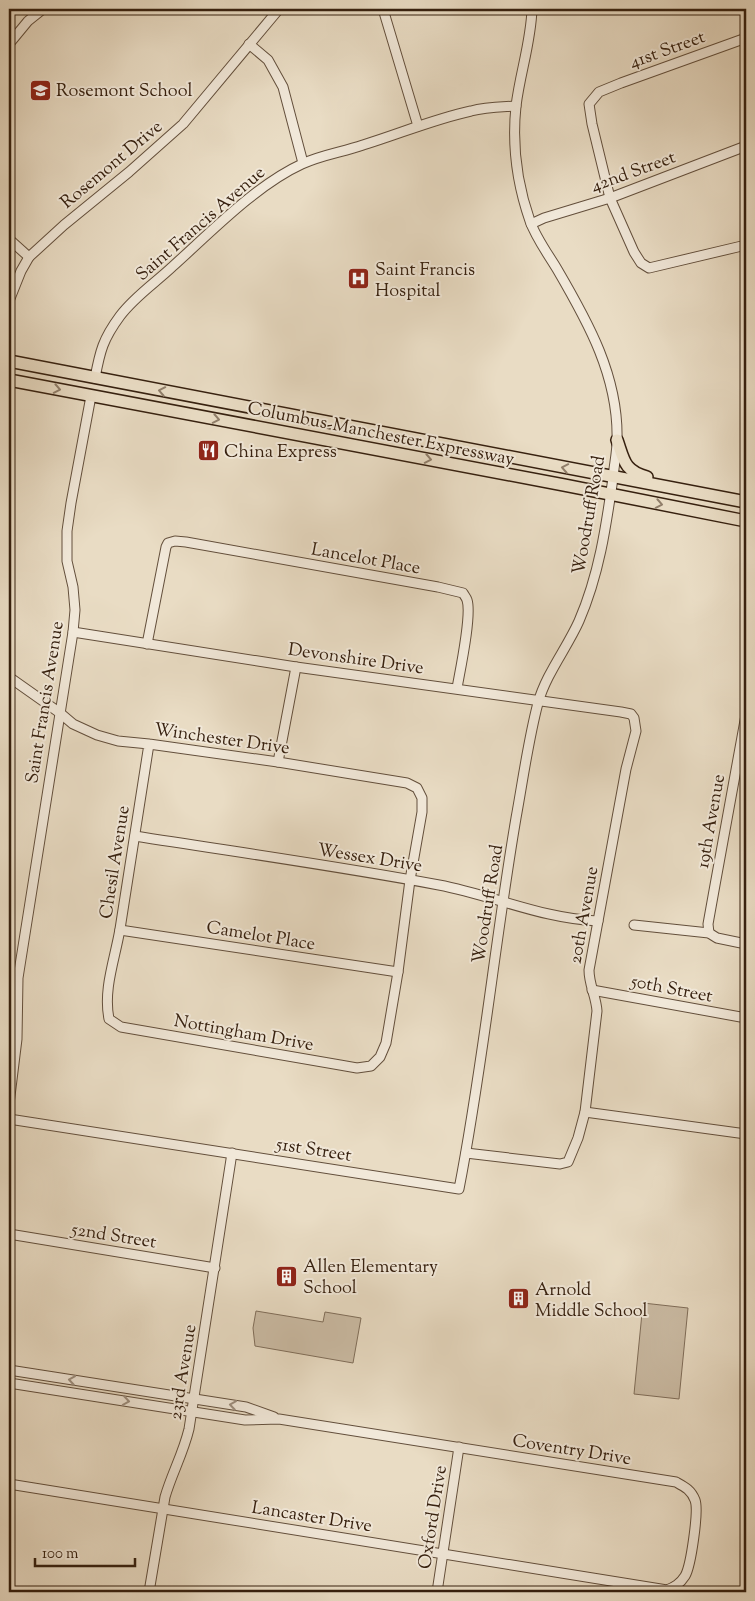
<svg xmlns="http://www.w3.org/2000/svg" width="755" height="1601" viewBox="0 0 755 1601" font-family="'Sorts Mill Goudy',serif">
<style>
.green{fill:#cbbca5;stroke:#806e5a}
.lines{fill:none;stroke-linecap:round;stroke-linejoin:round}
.minor-casing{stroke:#634f3c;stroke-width:11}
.major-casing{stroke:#36200f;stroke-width:14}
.minor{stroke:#f1e8d9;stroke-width:9}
.major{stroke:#e9dcc4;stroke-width:11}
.oneway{stroke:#907e6a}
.oneway2{stroke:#9d8e7e}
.labels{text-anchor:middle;stroke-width:4;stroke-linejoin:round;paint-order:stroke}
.street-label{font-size:18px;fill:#36200f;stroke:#f1e8d9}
.poi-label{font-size:18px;fill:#36200f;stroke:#f1e8d9;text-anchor:start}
</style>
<rect width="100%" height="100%" fill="#e9dcc4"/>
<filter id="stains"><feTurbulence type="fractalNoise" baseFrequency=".004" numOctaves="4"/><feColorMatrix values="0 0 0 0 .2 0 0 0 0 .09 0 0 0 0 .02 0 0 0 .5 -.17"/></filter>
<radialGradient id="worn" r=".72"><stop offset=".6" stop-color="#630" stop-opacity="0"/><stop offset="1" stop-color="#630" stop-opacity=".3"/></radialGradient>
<g class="green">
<polygon points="643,1303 688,1308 679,1399 634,1394"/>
<polygon points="256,1311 323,1322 325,1312 361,1318 353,1363 255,1346 253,1328"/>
</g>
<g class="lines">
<defs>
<g id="minor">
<polyline points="383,9 418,126"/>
<polyline points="746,38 621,83 599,92 589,104 592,124 610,198 634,252 641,263 649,268 746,245"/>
<polyline points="9,44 28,21 43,9"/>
<polyline points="249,44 268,60 283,87 303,163"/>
<polyline points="531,224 544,218 610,198 746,146"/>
<polyline points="9,239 29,257"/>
<polyline points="9,301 21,271 29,257 64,225 129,172 183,124 279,9"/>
<path d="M95,378C100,351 103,339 120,316C134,297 155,283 172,267C210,233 256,185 302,164C321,155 343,152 363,145C399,134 434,119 471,111C486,107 502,107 516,106"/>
<path d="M73,632L296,667L621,712L631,714L634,718L636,731L626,769L589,970C589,985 596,996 597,1011L585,1112L578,1138L568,1162L560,1164L466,1153"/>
<path d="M147,644L166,547L168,543L175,541L186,542L438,587L463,593C464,595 466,597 467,600C472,615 460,671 457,688"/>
<path d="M9,677L60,713L73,724L97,735L118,741L149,744L278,762L407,783L417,788L422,798V812L410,880L398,972L386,1043L380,1057L371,1066L357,1068L340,1065L121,1027L109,1019C103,989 115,959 120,929C130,867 139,805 149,744"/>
<polyline points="278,762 296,667"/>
<path d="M135,836C236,852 338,866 439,885C492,895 543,919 598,921"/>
<polyline points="634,925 709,933 717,938 746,944"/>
<polyline points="120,930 398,972"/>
<polyline points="709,933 708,924 715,885 746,715"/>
<polyline points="592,990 746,1018"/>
<polyline points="9,1104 17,1039 18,978 73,632 75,610 73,587 67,561 67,531 71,503 91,396"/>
<polyline points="585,1112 746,1134"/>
<path d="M9,1119L459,1189C483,1066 495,941 516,818C523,780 528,741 538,703C546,674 567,648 579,621C599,575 606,527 613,478C614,465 617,453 617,441C619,377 588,322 557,269C548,254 536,238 530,221C517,184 512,144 516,106C520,73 531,42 532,9"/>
<polyline points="9,1234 215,1268"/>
<polyline points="9,1370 246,1407 274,1417"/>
<path d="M9,1383L245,1420L279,1419L676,1482C685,1487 691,1490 695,1500C699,1510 691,1566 685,1576C680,1584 674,1587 667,1590L9,1484"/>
<path d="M149,1592L165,1497C172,1473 183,1454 189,1429L232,1153"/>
<polyline points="437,1592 459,1447"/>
</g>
<g id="major">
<polyline points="9,361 746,502"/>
<polyline points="9,380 564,485 746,521"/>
<path d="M617,440C624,460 624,471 647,477"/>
</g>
</defs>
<use href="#minor" class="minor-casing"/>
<use href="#major" class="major-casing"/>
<use href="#minor" class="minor"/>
<use href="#major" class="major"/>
</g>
<defs><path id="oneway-chevron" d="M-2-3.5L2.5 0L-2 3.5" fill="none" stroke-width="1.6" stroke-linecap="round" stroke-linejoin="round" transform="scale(1.25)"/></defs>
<g class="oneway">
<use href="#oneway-chevron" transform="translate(57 389) rotate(11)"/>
<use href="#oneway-chevron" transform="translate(162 391) rotate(-169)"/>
<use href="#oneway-chevron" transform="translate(216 419) rotate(11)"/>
<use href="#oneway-chevron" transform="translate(428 459) rotate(11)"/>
<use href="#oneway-chevron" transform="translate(565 468) rotate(-169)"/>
<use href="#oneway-chevron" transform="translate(659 504) rotate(11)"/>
</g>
<g class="oneway2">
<use href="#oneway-chevron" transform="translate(72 1380) rotate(-171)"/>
<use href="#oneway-chevron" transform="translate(126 1401) rotate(9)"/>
<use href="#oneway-chevron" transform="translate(233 1405) rotate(-172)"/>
</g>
<defs>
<symbol id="school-square" viewBox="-11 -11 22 22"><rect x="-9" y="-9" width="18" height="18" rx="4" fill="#8f2418" stroke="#f1e8d9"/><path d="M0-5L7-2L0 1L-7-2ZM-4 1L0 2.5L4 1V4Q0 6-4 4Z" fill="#fff"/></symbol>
<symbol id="hospital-square" viewBox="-11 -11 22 22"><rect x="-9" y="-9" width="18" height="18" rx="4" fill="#8f2418" stroke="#f1e8d9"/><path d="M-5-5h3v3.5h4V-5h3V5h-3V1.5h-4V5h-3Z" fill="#fff"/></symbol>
<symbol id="restaurant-square" viewBox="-11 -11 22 22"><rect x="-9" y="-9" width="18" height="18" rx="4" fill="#8f2418" stroke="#f1e8d9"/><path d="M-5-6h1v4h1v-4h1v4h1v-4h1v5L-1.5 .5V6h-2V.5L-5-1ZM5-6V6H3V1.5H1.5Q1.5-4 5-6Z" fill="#fff"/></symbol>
<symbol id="building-square" viewBox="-11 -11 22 22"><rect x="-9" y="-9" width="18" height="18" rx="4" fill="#8f2418" stroke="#f1e8d9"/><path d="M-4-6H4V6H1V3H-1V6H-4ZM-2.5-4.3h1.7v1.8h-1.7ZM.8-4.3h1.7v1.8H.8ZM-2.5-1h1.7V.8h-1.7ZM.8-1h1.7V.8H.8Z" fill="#fff"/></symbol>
</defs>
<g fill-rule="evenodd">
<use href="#school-square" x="28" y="78" width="25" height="25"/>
<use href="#hospital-square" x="346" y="266" width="25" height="25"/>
<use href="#restaurant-square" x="196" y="438" width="25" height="25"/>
<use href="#building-square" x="274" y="1264" width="25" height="25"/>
<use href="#building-square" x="506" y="1286" width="25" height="25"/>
</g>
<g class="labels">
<g class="street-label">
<text transform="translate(667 49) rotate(-20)" y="6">41st Street</text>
<text transform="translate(111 164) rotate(-40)" y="6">Rosemont Drive</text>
<text transform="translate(633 171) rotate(-20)" y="6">42nd Street</text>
<text transform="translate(200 223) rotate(-41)" y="6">Saint Francis Avenue</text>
<text transform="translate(381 433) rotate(11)" y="6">Columbus-Manchester Expressway</text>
<text transform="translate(588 515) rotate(-80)" y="6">Woodruff Road</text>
<text transform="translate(366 558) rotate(10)" y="6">Lancelot Place</text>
<text transform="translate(356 658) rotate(8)" y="6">Devonshire Drive</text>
<text transform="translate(44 702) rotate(-81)" y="6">Saint Francis Avenue</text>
<text transform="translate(222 738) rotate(8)" y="6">Winchester Drive</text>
<text transform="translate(710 821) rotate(-80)" y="6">19th Avenue</text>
<text transform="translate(370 857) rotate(9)" y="6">Wessex Drive</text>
<text transform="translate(114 862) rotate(-81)" y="6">Chesil Avenue</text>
<text transform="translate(487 904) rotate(-81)" y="6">Woodruff Road</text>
<text transform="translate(583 915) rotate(-80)" y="6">20th Avenue</text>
<text transform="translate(261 935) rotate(9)" y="6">Camelot Place</text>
<text transform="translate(672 988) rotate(11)" y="6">50th Street</text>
<text transform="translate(244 1032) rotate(10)" y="6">Nottingham Drive</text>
<text transform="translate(314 1149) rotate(9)" y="6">51st Street</text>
<text transform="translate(114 1235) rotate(9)" y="6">52nd Street</text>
<text transform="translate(182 1372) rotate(-81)" y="6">23rd Avenue</text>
<text transform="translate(572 1449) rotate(9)" y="6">Coventry Drive</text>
<text transform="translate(312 1516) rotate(9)" y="6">Lancaster Drive</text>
<text transform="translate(432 1517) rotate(-81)" y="6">Oxford Drive</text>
</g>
<g class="poi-label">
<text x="56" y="96">Rosemont School</text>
<text x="375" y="275">Saint Francis<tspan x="375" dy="21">Hospital</tspan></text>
<text x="224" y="457">China Express</text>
<text x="303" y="1272">Allen Elementary<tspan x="303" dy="21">School</tspan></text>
<text x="535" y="1295">Arnold<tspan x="535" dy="21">Middle School</tspan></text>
</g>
</g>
<rect width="755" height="1601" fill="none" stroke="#e9dcc4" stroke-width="30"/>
<rect x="10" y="10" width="735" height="1581" fill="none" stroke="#36200f" stroke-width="2.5"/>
<rect x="15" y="15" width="725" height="1571" fill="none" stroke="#36200f"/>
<path d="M35 1558v8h100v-8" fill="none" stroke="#36200f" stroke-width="2.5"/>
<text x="42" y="1558" font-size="15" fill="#36200f" stroke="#f1e8d9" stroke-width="4" paint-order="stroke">100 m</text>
<rect width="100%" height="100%" filter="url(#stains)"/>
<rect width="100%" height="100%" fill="url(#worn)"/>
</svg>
